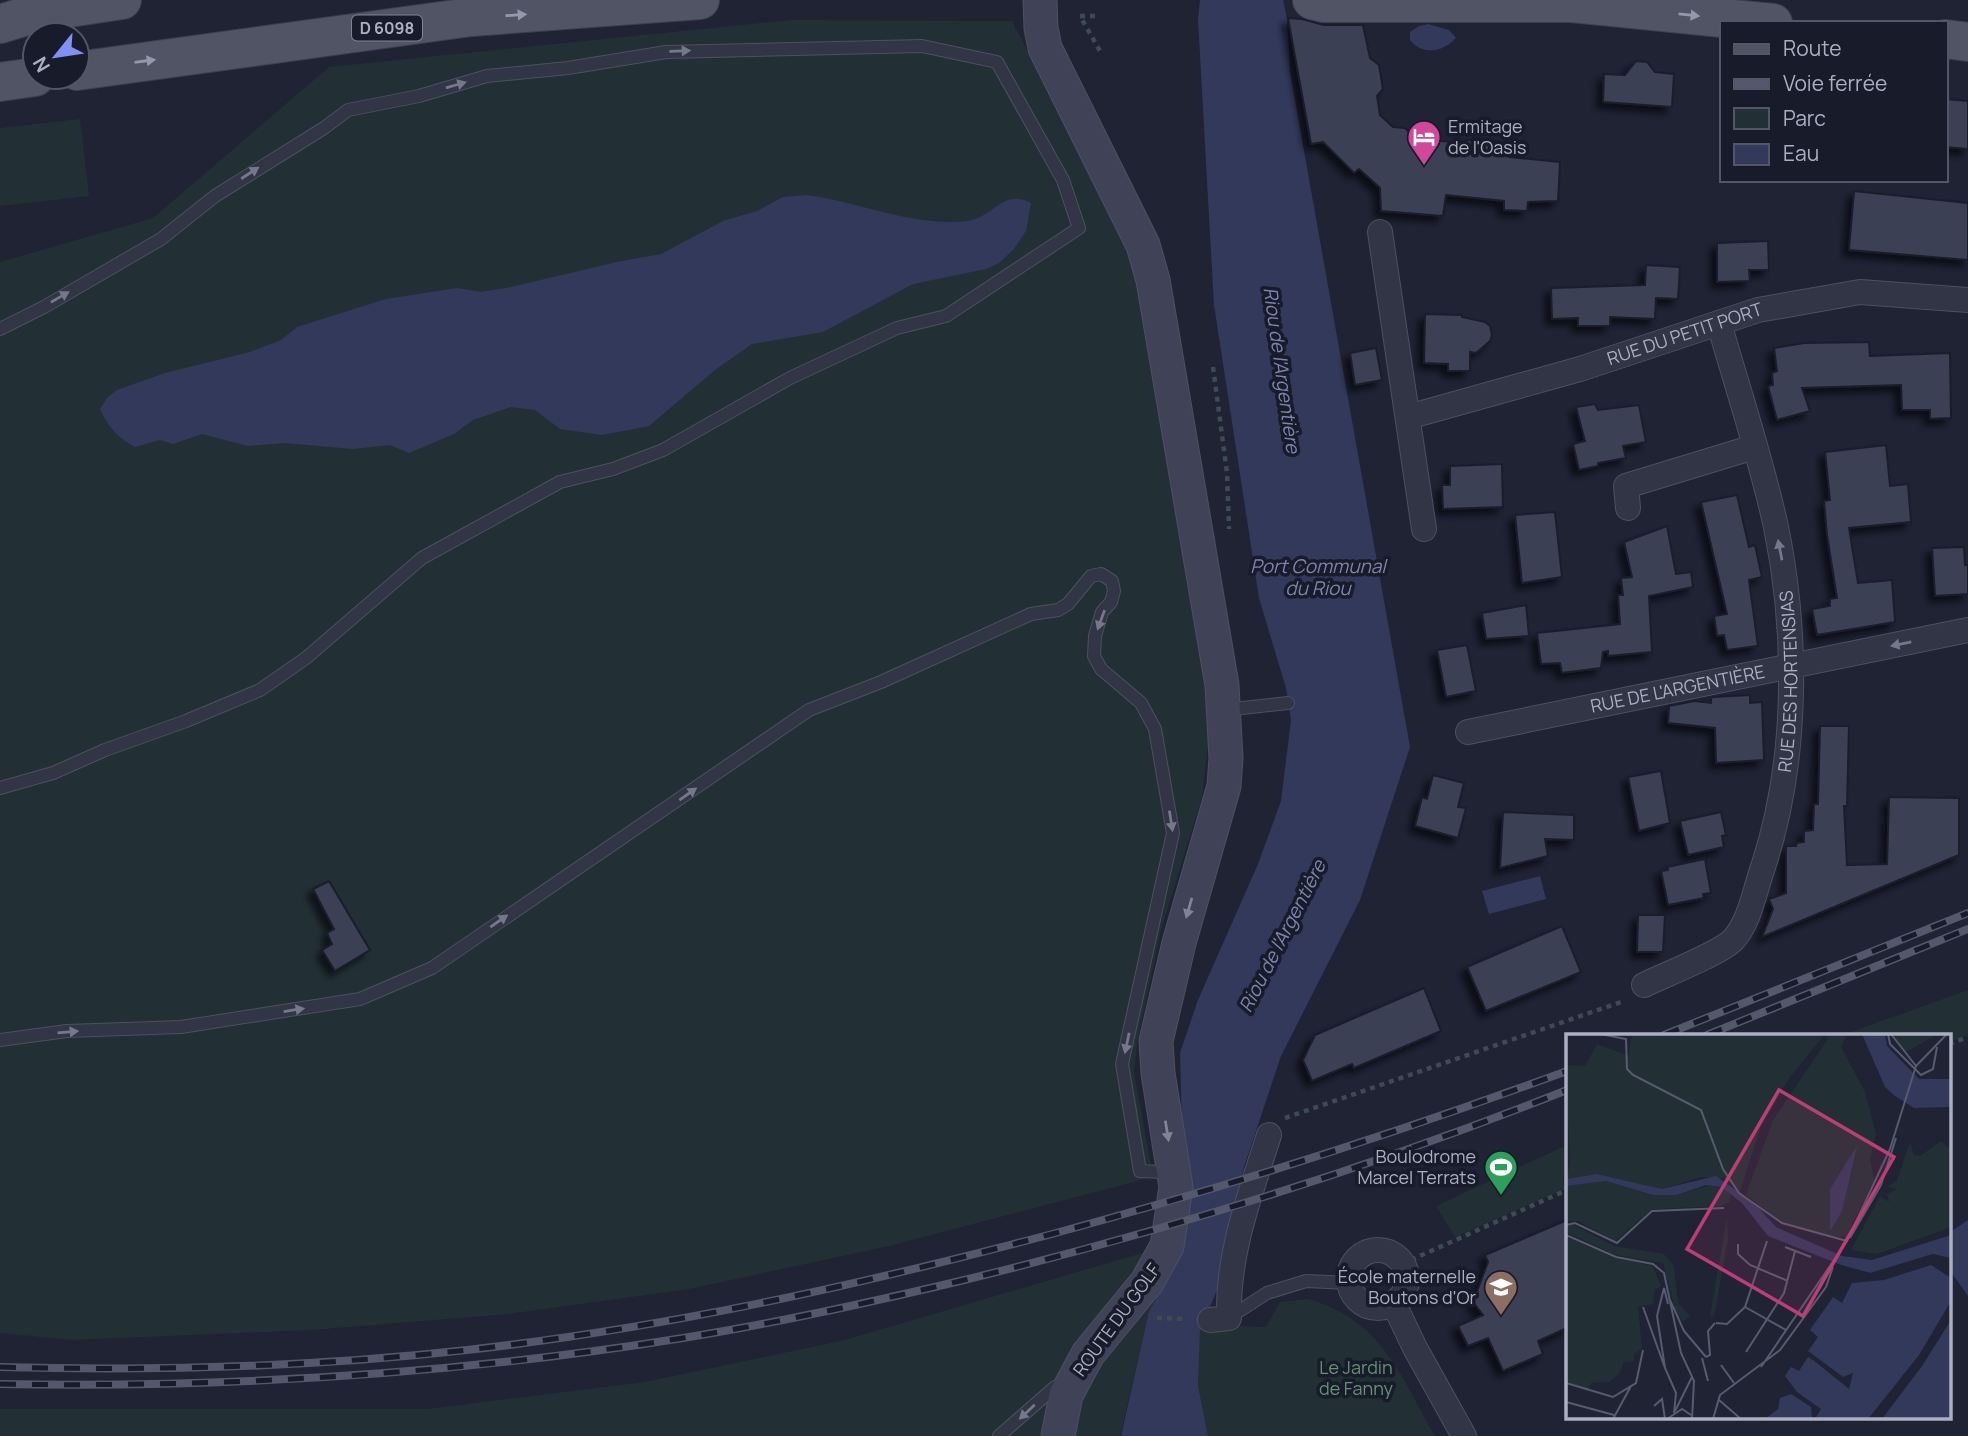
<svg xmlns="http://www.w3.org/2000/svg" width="1968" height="1436" viewBox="0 0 1968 1436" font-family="Manrope,sans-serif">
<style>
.green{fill:#223036}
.water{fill:#33395b}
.building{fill:#3b4055;stroke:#1a1d2b;stroke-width:2;filter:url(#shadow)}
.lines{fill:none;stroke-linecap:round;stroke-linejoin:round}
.lane-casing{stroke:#4d5060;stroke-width:14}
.street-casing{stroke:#4d5060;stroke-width:26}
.secondary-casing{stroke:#4d5060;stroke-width:35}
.primary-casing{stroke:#3c3f4e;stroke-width:40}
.path{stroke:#3e4b53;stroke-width:4.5;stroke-dasharray:5 5;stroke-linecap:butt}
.lane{stroke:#323545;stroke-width:12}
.street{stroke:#323545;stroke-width:24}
.secondary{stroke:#404357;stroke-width:33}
.primary{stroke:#505465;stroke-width:38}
.rail-casing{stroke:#54586c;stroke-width:8}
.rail{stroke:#181b29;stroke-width:5;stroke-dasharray:16;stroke-linecap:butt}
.oneway{fill:#9598ab}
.oneway2{fill:#75788a}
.oneway3{fill:#818497}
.labels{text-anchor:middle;stroke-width:7;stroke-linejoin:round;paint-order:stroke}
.shield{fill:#181b29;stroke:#808394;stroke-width:2}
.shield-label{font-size:16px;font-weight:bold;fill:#acafc2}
.poi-label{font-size:18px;fill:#acafc2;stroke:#181b29;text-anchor:end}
.street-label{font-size:18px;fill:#acafc2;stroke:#181b29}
.park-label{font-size:18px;fill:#65917a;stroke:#181b29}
.water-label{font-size:19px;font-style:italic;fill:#7d85ae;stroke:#181b29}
.inset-road{fill:none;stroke:#575b6d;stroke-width:2}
.view{fill:#bc3e75;fill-opacity:0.15;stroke:#bc3e75;stroke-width:3.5}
.inset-edge{fill:none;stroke:#acafc2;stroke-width:3.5}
</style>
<defs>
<filter id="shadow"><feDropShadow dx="-6" dy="6" stdDeviation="3.5" flood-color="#0009"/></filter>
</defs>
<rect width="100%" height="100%" fill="#1f2334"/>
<g class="green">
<polygon points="791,20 1012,21 1133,254 1213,701 1202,797 1161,930 1137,1043 1134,1072 1153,1177 889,1246 689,1289 508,1314 311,1330 71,1340 0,1333 0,262 153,218 329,67"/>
<polygon points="80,119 89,196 0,206 0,128"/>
<polygon points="1968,990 1968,1035 1949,1042 1949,1035 1843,1035"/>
<polygon points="1567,1145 1567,1188 1455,1237 1436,1206"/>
<polygon points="1149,1251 1166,1282 1149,1311 1120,1436 0,1436 0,1409 427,1409 645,1382 845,1340"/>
<path d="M1308,1299C1382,1320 1400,1375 1435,1436H1208L1198,1386L1200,1330L1203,1325L1266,1327L1280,1302Z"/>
</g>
<g class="water">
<polygon points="1200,0 1283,0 1287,19 1290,72 1410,747 1360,900 1281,1056 1244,1167 1217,1290 1200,1331 1198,1386 1208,1436 1121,1436 1149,1311 1166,1282 1177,1242 1182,1129 1180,1053 1198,1000 1258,864 1281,801 1291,720 1286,688 1259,598 1214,305 1198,19"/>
<path d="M1428,24L1449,30L1456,38C1443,52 1423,56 1410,40V32L1419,26Z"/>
<path d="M806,195C860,202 912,227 967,221C994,218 1002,188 1031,203L1026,231L1013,250L999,263L986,269L913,284L823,332L752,344L715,370L649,426L602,435L560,429L535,410L511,407L473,420L454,434L409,453L390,445L353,449L285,443L248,446L202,434L173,444L160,440L135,447C118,438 108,427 100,409L107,398L117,390L165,373L250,352L281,340L297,327L386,299L457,288L481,292L511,287L617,262L661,254L723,221L757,211L783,197Z"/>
<polygon points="1540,876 1546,899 1489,914 1482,891"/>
<polygon points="1968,1220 1968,1296 1949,1269 1949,1233"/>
</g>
<g class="building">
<polygon points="1288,18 1302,19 1324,25 1363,25 1370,58 1379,65 1383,89 1377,96 1380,115 1393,127 1405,128 1416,139 1465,143 1466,140 1511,144 1510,157 1560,162 1558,201 1528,202 1527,211 1504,210 1504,201 1446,195 1443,216 1381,211 1380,188 1359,169 1354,173 1323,142 1311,144"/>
<polygon points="1636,61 1647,62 1655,72 1674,74 1672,107 1603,102 1604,74 1625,75"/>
<polygon points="1945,99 1968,101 1968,149 1945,147"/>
<polygon points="1854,191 1968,203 1968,260 1849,250"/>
<polygon points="1768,241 1769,270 1749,270 1750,281 1717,282 1717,243"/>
<polygon points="1646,265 1680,267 1678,299 1656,298 1655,319 1610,317 1610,326 1578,326 1578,318 1552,319 1551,288 1645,285"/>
<polygon points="1425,314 1462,315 1462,317 1485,322 1490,326 1492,335 1490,341 1476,353 1470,352 1470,371 1448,371 1448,364 1424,363"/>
<polygon points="1869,342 1870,356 1950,353 1951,418 1930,419 1930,410 1902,410 1901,385 1802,388 1810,411 1777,420 1768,386 1773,385 1772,373 1777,371 1774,348 1804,343"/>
<polygon points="1376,348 1382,380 1355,385 1350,353"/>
<polygon points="1595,404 1598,410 1639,405 1646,442 1623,446 1626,458 1598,463 1598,466 1579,470 1573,444 1585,441 1576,407"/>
<polygon points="1886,445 1890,486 1908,484 1911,522 1849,528 1858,583 1892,580 1895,622 1817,635 1812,609 1830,606 1830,599 1837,598 1827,535 1824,501 1830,500 1825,452"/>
<polygon points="1502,464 1503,507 1443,509 1442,485 1450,485 1450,466"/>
<polygon points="1737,495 1749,547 1755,545 1762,577 1749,580 1758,646 1727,650 1724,635 1717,636 1714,616 1727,614 1701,502"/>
<polygon points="1555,512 1562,577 1522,583 1515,515"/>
<polygon points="1667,526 1676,574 1691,572 1693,587 1649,596 1652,652 1608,656 1608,651 1603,652 1601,668 1562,673 1560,663 1541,664 1537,633 1620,624 1618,595 1623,595 1621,578 1632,577 1624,542"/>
<polygon points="1964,547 1965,565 1968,565 1968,594 1935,596 1932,548"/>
<polygon points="1526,605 1529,636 1486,639 1482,613"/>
<polygon points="1467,645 1476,691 1446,697 1437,650"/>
<polygon points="1750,695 1750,703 1762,702 1764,760 1716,763 1715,728 1668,723 1669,706 1694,701 1711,703 1711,698 1713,697"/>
<polygon points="1820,726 1849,726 1847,806 1844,806 1847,865 1887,864 1889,797 1959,798 1959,855 1762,937 1773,909 1769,899 1786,893 1786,846 1796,846 1797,843 1804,842 1804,831 1813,830 1814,804 1818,804"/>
<polygon points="1661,771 1670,823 1639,831 1628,777"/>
<polygon points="1433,775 1464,783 1458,807 1466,808 1458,838 1415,826 1422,797 1427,799"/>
<polygon points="1503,812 1574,815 1574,840 1545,839 1548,856 1500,868"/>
<polygon points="1721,812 1726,835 1722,836 1724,847 1688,855 1680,821"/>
<polygon points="1705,859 1711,893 1703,894 1704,898 1668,905 1661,871 1668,870 1667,867"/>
<polygon points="329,881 370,950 335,971 322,950 332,944 327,933 334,929 313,889"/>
<polygon points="1638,915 1665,915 1663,952 1637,952"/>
<polygon points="1562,926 1581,972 1486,1011 1467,967"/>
<polygon points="1424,988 1441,1031 1354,1068 1352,1064 1312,1081 1303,1060 1315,1035"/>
<polygon points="1567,1220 1567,1328 1538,1341 1543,1354 1503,1371 1488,1338 1468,1346 1458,1326 1483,1315 1473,1302 1488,1262 1485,1255"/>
</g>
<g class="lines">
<defs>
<g id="lane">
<polyline points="0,329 44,307 161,239 215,196 324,128 348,110 419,96 487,76 568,68 666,52 922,46 997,62 1063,180 1079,228 946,316 897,328 790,378 663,450 613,469 560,482 422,558 306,658 260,690 186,721 105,750 53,773 0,788"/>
<polyline points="1224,710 1288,703"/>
<polyline points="0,1040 67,1031 181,1027 360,999 432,968 809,710 881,682 1031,614 1058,610 1068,604 1091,576 1101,574 1112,581 1114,591 1111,602 1102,612 1095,636 1094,656 1101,669 1141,703 1155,729 1173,833 1122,1064 1140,1171 1162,1172 1173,1170"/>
<polyline points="1230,1317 1267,1293 1306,1281 1350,1283"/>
<polyline points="999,1436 1055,1387"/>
</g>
<g id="street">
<polyline points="1380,232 1424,529"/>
<path id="s1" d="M1408,417L1580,369L1758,310L1860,292L1968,300"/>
<polyline points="1628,508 1626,486 1754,447"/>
<path id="s2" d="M1468,732L1968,630"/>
<path id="s3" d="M1644,985C1664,975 1719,954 1733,940C1750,922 1755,889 1763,867C1798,761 1798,635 1776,527C1761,458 1738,390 1719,323"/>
<circle cx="1378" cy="1279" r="29"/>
<polyline points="1394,1304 1415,1348 1464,1436"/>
<path d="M1210,1320L1229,1318C1227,1254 1250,1195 1269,1135"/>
</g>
<polyline id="secondary" points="1040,0 1041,28 1045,48 1143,245 1153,280 1222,685 1226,758 1224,786 1179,943 1156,1041 1158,1073 1176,1187 1167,1246 1147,1282 1088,1354 1066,1395 1058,1436"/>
<g id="primary">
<polyline points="1312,0 1324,3 1572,3 1773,23"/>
<polyline points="0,24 36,13 122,0"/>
<polyline points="1945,39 1968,42"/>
<polyline points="77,71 471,17 700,0"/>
<polyline points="0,82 35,77"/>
</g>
</defs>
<use href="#lane" class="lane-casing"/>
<use href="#street" class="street-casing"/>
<use href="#secondary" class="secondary-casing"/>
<use href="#primary" class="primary-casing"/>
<g class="path">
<polyline points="1095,16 1080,16 1100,51"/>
<polyline points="1213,367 1227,473 1229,529"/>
<polyline points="1949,1044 1968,1037"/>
<polyline points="1285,1118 1624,1001"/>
<polyline points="1402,1264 1567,1190"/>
<polyline points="1157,1318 1187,1319"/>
</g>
<use href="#lane" class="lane"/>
<use href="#street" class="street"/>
<use href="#secondary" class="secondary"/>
<use href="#primary" class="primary"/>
<defs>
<g id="rail">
<polyline points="1664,1035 1968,913"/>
<polyline points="1707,1035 1968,929"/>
<path d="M0,1367C155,1371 313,1367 467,1350C665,1328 860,1285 1052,1234C1226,1187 1398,1133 1567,1071"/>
<path d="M0,1384C228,1388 458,1374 683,1338C776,1323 868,1303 960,1281C1166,1231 1370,1168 1567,1090"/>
</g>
</defs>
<use href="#rail" class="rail-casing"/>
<use href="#rail" class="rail"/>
</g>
<defs><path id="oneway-solid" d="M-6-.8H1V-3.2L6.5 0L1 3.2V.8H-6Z" transform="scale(1.75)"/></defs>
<g class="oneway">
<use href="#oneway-solid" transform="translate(516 15) rotate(-4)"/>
<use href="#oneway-solid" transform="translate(1689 15) rotate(6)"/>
<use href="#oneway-solid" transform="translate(145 61) rotate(-8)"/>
</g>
<g class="oneway2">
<use href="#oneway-solid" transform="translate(680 51) rotate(-2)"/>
<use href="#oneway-solid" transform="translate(456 85) rotate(-16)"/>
<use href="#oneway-solid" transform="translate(250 173) rotate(-33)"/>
<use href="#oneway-solid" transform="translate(60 297) rotate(-30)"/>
<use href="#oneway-solid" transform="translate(1780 550) rotate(-101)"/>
<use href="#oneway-solid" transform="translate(1101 620) rotate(110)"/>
<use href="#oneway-solid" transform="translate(1901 644) rotate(169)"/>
<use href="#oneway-solid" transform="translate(688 794) rotate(-35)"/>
<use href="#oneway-solid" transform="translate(1171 821) rotate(81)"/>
<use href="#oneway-solid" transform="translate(499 921) rotate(-35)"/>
<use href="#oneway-solid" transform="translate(294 1010) rotate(-9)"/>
<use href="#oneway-solid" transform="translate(68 1032) rotate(-5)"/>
<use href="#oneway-solid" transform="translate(1127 1043) rotate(102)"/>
<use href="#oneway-solid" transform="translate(1027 1412) rotate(137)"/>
</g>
<g class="oneway3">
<use href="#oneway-solid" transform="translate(1189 908) rotate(106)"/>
<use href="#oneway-solid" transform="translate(1167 1131) rotate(81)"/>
</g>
<defs>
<symbol id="hotel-pin" viewBox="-11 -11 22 30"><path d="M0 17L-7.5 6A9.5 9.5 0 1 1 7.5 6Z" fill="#d1479c" stroke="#181b29"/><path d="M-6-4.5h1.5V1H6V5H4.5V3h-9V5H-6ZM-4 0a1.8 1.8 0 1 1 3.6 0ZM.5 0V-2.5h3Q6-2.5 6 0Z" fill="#fff"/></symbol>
<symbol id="stadium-pin" viewBox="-11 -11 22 30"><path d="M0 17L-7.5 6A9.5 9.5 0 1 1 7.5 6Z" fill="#2e9e5b" stroke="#181b29"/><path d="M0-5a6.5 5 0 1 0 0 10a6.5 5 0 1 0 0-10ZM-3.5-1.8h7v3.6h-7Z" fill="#fff"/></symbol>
<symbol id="school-pin" viewBox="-11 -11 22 30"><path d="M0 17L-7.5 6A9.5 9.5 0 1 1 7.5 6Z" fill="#8d6e63" stroke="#181b29"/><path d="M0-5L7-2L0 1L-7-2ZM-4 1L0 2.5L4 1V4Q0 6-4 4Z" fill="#fff"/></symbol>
</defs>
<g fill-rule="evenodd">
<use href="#hotel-pin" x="1405" y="118" width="38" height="52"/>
<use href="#stadium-pin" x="1482" y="1148" width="38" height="52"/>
<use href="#school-pin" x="1482" y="1268" width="38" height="52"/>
</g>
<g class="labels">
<rect class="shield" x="352" y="15.5" width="70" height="25" rx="5"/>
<g class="shield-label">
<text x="387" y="34">D 6098</text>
</g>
<g class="poi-label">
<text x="1448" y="133" text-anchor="start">Ermitage<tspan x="1448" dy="21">de l'Oasis</tspan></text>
<text x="1476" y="1163">Boulodrome<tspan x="1476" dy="21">Marcel Terrats</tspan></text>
<text x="1476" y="1283">École maternelle<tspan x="1476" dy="21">Boutons d'Or</tspan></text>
</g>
<g class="street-label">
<text dy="6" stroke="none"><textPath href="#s1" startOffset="289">RUE DU PETIT PORT</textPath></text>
<text dy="6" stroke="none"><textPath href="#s3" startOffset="368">RUE DES HORTENSIAS</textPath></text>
<text dy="6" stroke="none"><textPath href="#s2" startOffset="214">RUE DE L'ARGENTIÈRE</textPath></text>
<text transform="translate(1117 1320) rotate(-54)" y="6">ROUTE DU GOLF</text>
</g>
<g class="park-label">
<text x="1356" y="1374">Le Jardin<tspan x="1356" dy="21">de Fanny</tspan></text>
</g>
<g class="water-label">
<text transform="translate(1282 370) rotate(82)" y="7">Riou de l'Argentière</text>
<text x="1318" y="573">Port Communal<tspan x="1318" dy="22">du Riou</tspan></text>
<text transform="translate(1282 936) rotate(-63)" y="7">Riou de l'Argentière</text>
</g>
</g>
<g transform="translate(1566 1034)">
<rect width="385" height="385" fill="#1f2334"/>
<path d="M66,0H281L275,13L299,58L310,100L304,125L308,146L280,203L255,202L215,188L180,161L207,86L262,5L258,1L224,43L195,92L174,157L159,145L135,143L96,155L31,140L0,145L4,130L0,31L19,32L31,10L63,22ZM327,0H372L340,18ZM375,107L385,116V193L311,220L285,216L314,162L323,168L321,160L331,155L322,153L331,146L344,108L348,121L354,122ZM40,147L87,161H111L145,151L165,158L163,168L155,172L86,175L49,207L12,187H0V152ZM161,183L162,206L148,283L144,282ZM6,190L48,212L98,220L108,232L112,269L124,282L117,288L110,279L97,229L50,221L2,199L1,192ZM0,203L49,224L87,232L95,253L89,255L87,270L72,273L76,315L68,320V327L58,328L53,340L43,348L25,349L22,357L0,347Z" fill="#223036"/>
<path d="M296,0H319L321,12L353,45H385V73L348,74L329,62L319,53ZM291,112L276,177L264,197V155ZM31,140L96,155L150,142L188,169L210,193L276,222L306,226L385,201V224L367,220L305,239L293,238L202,202L176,169L155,153L140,151L111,161H87L40,147L0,152V145ZM365,231L385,244V267L353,321L302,385H249L255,375L231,358L219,342L225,333L233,337L242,323L282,347L242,317L252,303L244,296L267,263L276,269L286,249L318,246ZM385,286V385H316L356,332ZM225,360L245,373L246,385H199L212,375L214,364Z" fill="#33395b"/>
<path d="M367,220L385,228L367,223L305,242H296L271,230L305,239ZM385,283L356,332L312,385L354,330ZM243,318L277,343L287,339L283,355L241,321Z" fill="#1f2334"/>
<path class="inset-road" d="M34,0L60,5L61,35L67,41L135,76L157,135L173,159L216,189L281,207M322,0L324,10L355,41L367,35L371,13M325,0L350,32M0,191L9,189L51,209L86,177L158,174M0,201L50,223L87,230L98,239L115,319L128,347L126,385M284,204L315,151L330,104M172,210V220L184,231L222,247M219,213L245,223M103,264L118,297L140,323M102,270L98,254L91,282L99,334L110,359L108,379M77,273L99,334M179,273L201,207M179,273L220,296M150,289L161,290L179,273M180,318L218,259L229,217M140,323L144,321L142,297L149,289M136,324L142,347M155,331L168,349M195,333L281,207L324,115L350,32L381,0M0,349L47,363L70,349L77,316M153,366L175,385M0,368L48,381M88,372L96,365L99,385M109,377L126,343M47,385L65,352M101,385L116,375L125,381M147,385L154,361L214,316L260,253L267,233"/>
<path class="view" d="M213,56L328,123L237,282L121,215Z"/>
<rect width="385" height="385" class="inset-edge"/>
</g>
<rect x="1720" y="21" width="228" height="161" fill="#181b29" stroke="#535666" stroke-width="2"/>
<rect x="1734" y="44" width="35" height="10" fill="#505465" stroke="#535666" stroke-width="2"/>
<text x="1783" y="56" font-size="21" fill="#acafc2">Route</text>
<rect x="1734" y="79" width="35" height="10" fill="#54586c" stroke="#535666" stroke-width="2"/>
<text x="1783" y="91" font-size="21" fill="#acafc2">Voie ferrée</text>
<rect x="1734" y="108" width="35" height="21" fill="#223036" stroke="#535666" stroke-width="2"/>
<text x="1783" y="126" font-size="21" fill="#acafc2">Parc</text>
<rect x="1734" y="144" width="35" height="21" fill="#33395b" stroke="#535666" stroke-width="2"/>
<text x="1783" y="161" font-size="21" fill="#acafc2">Eau</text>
<g transform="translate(56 56) rotate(240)"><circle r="33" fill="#181b29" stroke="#535666" stroke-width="2"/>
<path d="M0-5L12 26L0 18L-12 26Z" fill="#8090f3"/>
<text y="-10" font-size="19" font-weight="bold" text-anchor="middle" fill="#acafc2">N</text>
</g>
</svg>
